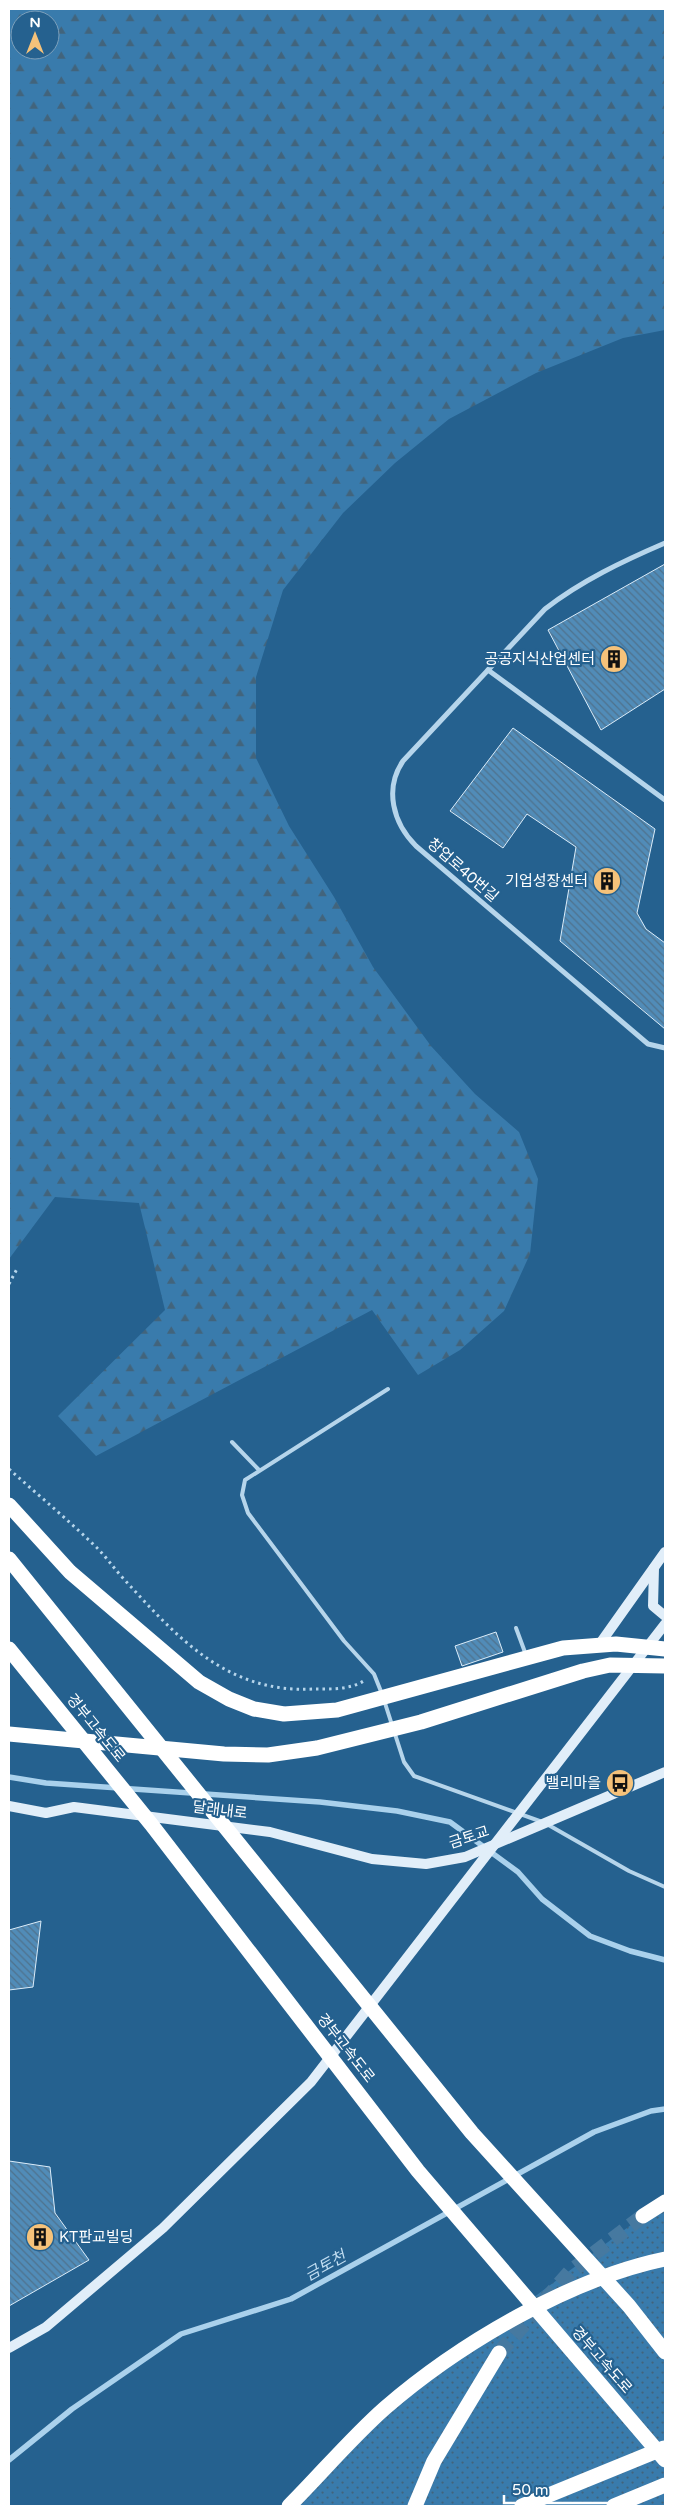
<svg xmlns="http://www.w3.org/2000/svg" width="674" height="2515" viewBox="0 0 674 2515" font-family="'Varela Round','Noto Sans KR',sans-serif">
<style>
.grass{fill:url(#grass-dots)}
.forest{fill:url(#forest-firs);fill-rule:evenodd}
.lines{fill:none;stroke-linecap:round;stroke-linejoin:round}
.stream{stroke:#aad1ec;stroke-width:5.5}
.building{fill:url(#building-back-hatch);stroke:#dbecf9}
.highway-tunnel{stroke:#4679a0;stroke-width:15;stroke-dasharray:15 8;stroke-linecap:butt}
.path{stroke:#b6d5eb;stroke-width:3;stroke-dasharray:2.5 4;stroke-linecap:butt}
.lane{stroke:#b6d5eb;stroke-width:4}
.street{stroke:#b6d5eb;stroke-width:5}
.secondary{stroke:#e1eef9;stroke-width:10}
.highway{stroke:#fff;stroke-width:15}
.labels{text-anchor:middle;stroke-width:4.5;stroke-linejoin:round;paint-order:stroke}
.poi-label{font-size:15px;fill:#fff;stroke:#25618f;text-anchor:end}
.street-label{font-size:15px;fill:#fff;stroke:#25618f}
.water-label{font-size:16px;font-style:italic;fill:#c2def2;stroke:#25618f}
</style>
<defs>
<pattern id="grass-dots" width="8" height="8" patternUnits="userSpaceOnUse" patternTransform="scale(1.25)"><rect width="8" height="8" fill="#397bac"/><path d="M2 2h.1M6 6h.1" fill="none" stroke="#42647c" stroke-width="1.8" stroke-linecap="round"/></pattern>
<pattern id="forest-firs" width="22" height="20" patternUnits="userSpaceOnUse" patternTransform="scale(1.25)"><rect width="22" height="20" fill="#397bac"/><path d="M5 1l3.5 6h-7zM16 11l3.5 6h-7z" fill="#42647c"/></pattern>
<pattern id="building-back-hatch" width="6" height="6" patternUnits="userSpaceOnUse" patternTransform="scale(1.25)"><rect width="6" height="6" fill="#518cb8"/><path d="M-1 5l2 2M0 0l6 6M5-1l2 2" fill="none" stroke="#4f728d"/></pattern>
</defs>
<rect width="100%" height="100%" fill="#25618f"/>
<polygon class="grass" points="665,2202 665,2506 289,2506 389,2405 643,2216"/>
<path class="forest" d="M9,9H665V330L623,338L536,373L449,419L395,463L343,513L283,590L256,677V758L289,826L334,897L373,967L431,1046L475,1094L519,1132L538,1179L530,1254L504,1311L460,1350L418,1375L372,1310L96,1456L58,1416L165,1310L139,1203L55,1197L9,1259ZM20,20H50V50H20Z"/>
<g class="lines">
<g class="stream">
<polyline points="9,1777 46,1783 320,1802 397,1811 450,1822 518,1872 542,1899 590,1936 630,1951 665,1960"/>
<polyline points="9,2460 72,2409 181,2334 291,2299 594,2132 651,2111 665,2109"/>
</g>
</g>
<g class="building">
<polygon points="665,564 665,689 601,730 548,630"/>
<polygon points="513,728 655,829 637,913 646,929 665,943 665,1029 560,941 576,847 527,814 503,848 450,811"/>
<polygon points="496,1632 503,1652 462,1666 455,1646"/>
<polygon points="41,1921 33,1987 9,1990 9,1930"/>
<polygon points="9,2161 50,2167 55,2213 89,2260 9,2306"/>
</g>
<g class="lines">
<polyline class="highway-tunnel" points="499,2353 570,2272 643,2216"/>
<g class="path">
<polyline points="9,1284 18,1267"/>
<path d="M9,1469C37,1494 67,1519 94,1545C104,1554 112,1566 122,1577C176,1636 226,1694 314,1689C330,1689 351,1690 365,1680"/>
</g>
<g class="lane">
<polyline points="232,1442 259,1470"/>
<polyline points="516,1628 526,1655"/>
<polyline points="382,1694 374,1674 344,1641 248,1513 242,1495 245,1480 388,1389"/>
<polyline points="384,1700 392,1725"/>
<polyline points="394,1731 404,1762 414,1776 545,1823 629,1871 665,1887"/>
</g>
<g class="street">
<path d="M665,543C623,561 581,581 545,609L403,761C384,789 393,823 416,846L648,1044L665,1048"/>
<polyline points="488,670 665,800"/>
</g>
<g class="secondary">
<polyline points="654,1568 653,1606 665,1616"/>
<polyline points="599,1645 665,1552"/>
<polyline points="9,1806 46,1813 74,1807 270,1832 372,1859 426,1864 465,1857 665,1772"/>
<polyline points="9,2348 46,2327 163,2228 311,2082 665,1624"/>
</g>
<g class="highway">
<polyline points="9,1505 70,1572 199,1682 229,1699 254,1709 284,1714 337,1710 563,1648 616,1644 665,1649"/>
<polyline points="9,1559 472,2133 629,2306 665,2352"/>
<polyline points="9,1649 151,1824 418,2171 665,2460"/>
<polyline points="9,1734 224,1754 268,1755 317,1748 421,1722 583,1671 610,1665 665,1666"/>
<polyline points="643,2216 665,2202"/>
<path d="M289,2506C321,2474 351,2438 385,2408C459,2344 569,2279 665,2259"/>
<polyline points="415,2506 434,2461 499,2353"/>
<polyline points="522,2506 664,2448"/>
<polyline points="614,2506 665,2485"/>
</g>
</g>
<defs>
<symbol id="building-disc" viewBox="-11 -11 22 22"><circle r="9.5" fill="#f5c27a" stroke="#25618f"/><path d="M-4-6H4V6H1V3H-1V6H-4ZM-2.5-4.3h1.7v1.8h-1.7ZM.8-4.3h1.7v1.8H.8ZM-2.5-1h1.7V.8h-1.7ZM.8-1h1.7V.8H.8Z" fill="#111"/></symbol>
<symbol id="bus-disc" viewBox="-11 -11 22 22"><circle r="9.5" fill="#f5c27a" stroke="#25618f"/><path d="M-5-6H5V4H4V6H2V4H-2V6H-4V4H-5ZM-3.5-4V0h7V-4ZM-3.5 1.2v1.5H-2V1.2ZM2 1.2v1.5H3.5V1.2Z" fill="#111"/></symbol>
</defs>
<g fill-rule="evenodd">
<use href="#building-disc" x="598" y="643" width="32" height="32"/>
<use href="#building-disc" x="591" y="865" width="32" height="32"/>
<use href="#bus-disc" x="604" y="1767" width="32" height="32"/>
<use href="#building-disc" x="24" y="2221" width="32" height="32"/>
</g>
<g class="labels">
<g class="poi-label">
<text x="595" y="664">공공지식산업센터</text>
<text x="588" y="886">기업성장센터</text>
<text x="601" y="1788">밸리마을</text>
<text x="59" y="2242" text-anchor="start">KT판교빌딩</text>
</g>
<g class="street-label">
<text transform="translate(463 870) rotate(41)" y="5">창업로40번길</text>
<text transform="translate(96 1728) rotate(51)" y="5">경부고속도로</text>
<text transform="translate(220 1810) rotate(7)" y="5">달래내로</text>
<text transform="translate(469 1837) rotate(-18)" y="5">금토교</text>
<text transform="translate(346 2048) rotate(52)" y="5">경부고속도로</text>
<text transform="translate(602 2360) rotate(49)" y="5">경부고속도로</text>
</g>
<g class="water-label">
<text transform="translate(325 2265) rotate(-29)" y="6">금토천</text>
</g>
</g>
<rect width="674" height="2515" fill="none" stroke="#ffffff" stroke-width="20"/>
<g transform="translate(35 35)"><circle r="24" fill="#25618f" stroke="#7ca0bc"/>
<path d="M0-4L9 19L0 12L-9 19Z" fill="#f5c27a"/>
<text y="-8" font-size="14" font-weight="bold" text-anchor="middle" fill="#ffffff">N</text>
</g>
<path d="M504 2495v8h132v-8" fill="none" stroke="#ffffff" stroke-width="2.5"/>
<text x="512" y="2495" font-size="15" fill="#ffffff" stroke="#25618f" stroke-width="4" paint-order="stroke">50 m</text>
</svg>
